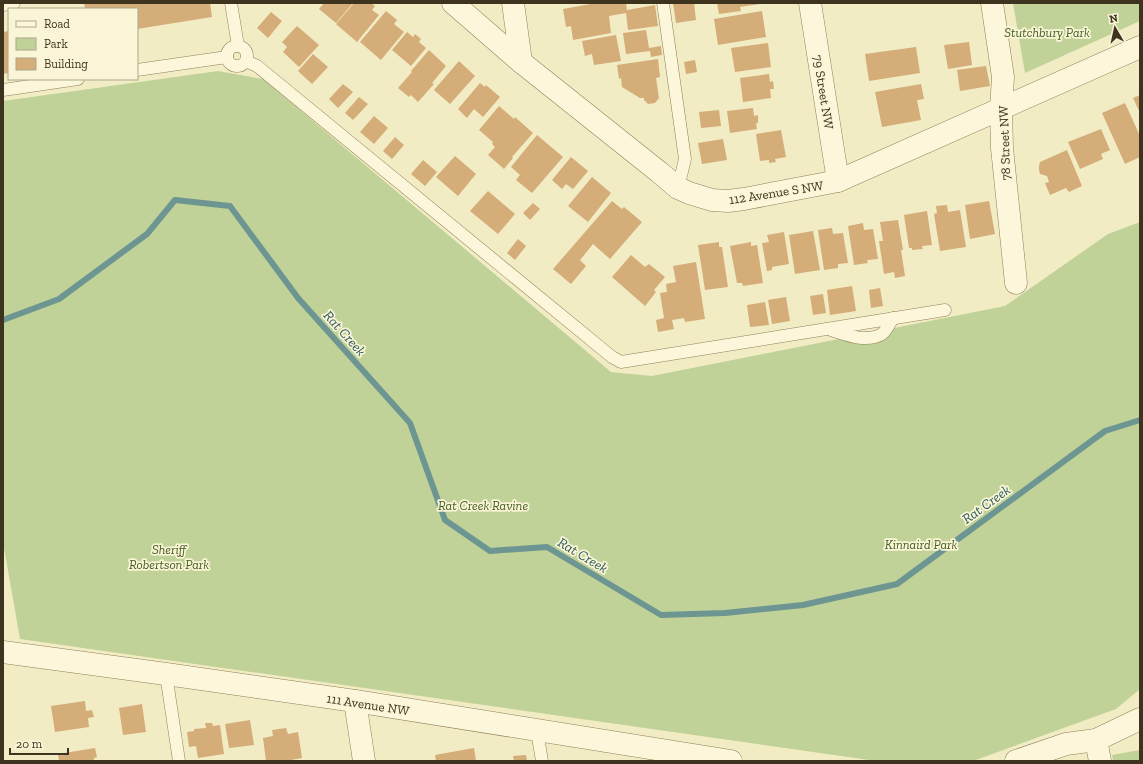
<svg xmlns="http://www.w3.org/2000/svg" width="1143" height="764" viewBox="0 0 1143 764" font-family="'Zilla Slab',serif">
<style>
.green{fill:#c1d298}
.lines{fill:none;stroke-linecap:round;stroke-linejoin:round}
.stream{stroke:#6d9592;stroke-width:6}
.building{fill:#d4ad78}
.service-casing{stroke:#907f59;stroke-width:13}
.minor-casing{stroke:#907f59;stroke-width:23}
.service{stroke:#fcf7da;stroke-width:12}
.minor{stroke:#fcf7da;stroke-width:22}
.labels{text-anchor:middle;stroke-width:3.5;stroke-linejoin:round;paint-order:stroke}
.park-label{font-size:13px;font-style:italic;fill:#445d23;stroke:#f9f5d6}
.street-label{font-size:13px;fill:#3e331e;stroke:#f9f5d6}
.water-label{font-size:14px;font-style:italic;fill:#2c5a5f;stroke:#f9f5d6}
</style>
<rect width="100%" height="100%" fill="#f2ecc5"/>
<g class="green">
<polygon points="1013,3 1140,3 1140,21 1025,73"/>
<polygon points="218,71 263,79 611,372 652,376 1005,306 1108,234 1140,222 1140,689 1116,709 973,761 876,761 20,639 3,542 3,101"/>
<polygon points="1140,750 1140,761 1113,761 1112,755"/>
</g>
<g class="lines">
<polyline class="stream" points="3,320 59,299 147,234 175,200 230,206 298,298 410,423 445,520 490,551 547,547 661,615 725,613 803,605 897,584 1105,431 1140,420"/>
</g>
<g class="building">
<polygon points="84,3 210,3 212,17 137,29 137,9 85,9"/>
<polygon points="324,3 353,3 336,23 319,9"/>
<polygon points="354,3 371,3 375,6 372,10 379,15 357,42 336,24"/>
<polygon points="596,3 626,3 627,10 655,5 658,26 628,30 626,13 609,16 611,33 573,40 571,26 566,27 563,9"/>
<polygon points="673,3 694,3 696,20 676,23"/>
<polygon points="717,3 760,3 760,4 740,7 741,11 719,14"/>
<polygon points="386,11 397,20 394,24 404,32 381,60 360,42"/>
<polygon points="762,11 766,37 718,45 714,19"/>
<polygon points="271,12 282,21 268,38 257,28"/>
<polygon points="297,26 319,45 299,67 283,52 287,47 282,42"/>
<polygon points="646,30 649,48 661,46 662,55 651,57 650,51 626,54 623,33"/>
<polygon points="9,31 9,73 3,74 3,32"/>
<polygon points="407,32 413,37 415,34 421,39 419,42 426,48 411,66 392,50"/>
<polygon points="616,35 621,61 594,65 592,54 585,56 582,41"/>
<polygon points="969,42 972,65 948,69 944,45"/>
<polygon points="768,43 771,67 735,72 731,48"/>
<polygon points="916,47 920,73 869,81 865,54"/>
<polygon points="429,50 446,66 432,83 434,84 418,102 411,95 409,97 398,88 412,72 411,71"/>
<polygon points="313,54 328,67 312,84 298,71"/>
<polygon points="658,59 660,77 656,78 659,98 655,103 648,104 644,100 644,98 640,98 622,87 621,78 619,79 617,65"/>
<polygon points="695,60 697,72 686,74 684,62"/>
<polygon points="459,61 475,76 450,104 434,90"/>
<polygon points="986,66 990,86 960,91 957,70"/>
<polygon points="769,74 770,82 773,81 774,89 770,89 771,98 743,102 740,78"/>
<polygon points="480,83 485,87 486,85 500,97 483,117 474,109 467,118 458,109"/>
<polygon points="343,84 353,92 338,108 329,99"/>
<polygon points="921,84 924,99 917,100 921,120 882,127 875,92"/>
<polygon points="1140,95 1140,113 1133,98"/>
<polygon points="359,97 368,104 353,120 345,113"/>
<polygon points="1125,103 1140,136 1140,157 1125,164 1102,113"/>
<polygon points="499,106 514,119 515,117 533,133 512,157 513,158 504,169 488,155 495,147 492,144 493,142 479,130"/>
<polygon points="753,108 754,116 758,115 758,123 756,123 757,129 730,133 727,111"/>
<polygon points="719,110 721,126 701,128 699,112"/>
<polygon points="374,116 388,128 374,144 360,132"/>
<polygon points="1101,129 1110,150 1101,154 1103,159 1080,169 1068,142"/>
<polygon points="781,130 786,157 775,159 776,162 769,163 769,160 760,161 756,134"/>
<polygon points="537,135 563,157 532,193 516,180 520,175 511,167"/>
<polygon points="395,137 404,145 392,159 383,151"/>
<polygon points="723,139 727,160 702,164 698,143"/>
<polygon points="1067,150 1082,186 1069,192 1066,188 1050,195 1045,183 1049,182 1047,176 1040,174 1039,170 1039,166 1040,162"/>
<polygon points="455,156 476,174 458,196 436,177"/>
<polygon points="571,157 588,171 573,189 566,184 562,189 552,180"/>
<polygon points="423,160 437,172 425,186 411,174"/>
<polygon points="592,177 611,193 588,222 568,206"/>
<polygon points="488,191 515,214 498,234 470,211"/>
<polygon points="612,201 622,209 624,207 642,222 610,259 593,244 580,260 586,266 571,284 553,269"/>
<polygon points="989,201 995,234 970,239 965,205"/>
<polygon points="533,203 540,209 530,220 523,213"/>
<polygon points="947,205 948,212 960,210 966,247 940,251 934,214 937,213 936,206"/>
<polygon points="927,211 932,245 922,246 923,249 912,250 912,248 909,248 904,215"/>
<polygon points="898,220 903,250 901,250 905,276 895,278 894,272 884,274 879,241 883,241 880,222"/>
<polygon points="863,223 864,230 873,229 878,259 867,260 868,263 854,265 848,226"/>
<polygon points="832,228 833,234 843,233 848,263 838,264 838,268 824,270 818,230"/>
<polygon points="813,231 820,270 795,274 789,235"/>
<polygon points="784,232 789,264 772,267 772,270 767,271 762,243 769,242 767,235"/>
<polygon points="518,239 526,246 515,260 507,253"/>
<polygon points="719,242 719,247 722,247 728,287 705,290 698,245"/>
<polygon points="751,242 751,246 757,245 763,283 743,286 742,283 737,283 730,246"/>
<polygon points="631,255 645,267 649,264 665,277 654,290 656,292 645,306 612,277"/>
<polygon points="696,262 705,319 685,322 684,318 672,320 674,329 658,332 656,320 664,318 660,293 667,292 666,284 676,282 673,266"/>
<polygon points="852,286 856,311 830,315 827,290"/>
<polygon points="880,288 883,306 871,308 869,290"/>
<polygon points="823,294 826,313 813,315 810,296"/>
<polygon points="786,297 790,321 772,324 768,300"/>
<polygon points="765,302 769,325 750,327 747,305"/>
<polygon points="85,701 86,711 92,710 94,717 88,718 89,727 55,732 51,706"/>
<polygon points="142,704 146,732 123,735 119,708"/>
<polygon points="250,720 254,745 229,748 225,724"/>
<polygon points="205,723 212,723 213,726 220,725 224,754 198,758 196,746 189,747 187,732 194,731 194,729 206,728"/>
<polygon points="286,728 288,734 298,732 302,758 285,761 266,761 263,738 273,736 272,730"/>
<polygon points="95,748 97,757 94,758 94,760 59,761 58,754"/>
<polygon points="474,748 476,761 436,761 435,755"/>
<polygon points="526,755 527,761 514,761 513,756"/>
</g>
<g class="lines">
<defs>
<g id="service">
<polyline points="231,3 238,46"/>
<polyline points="663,3 685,159 678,188"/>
<polyline points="3,5 14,3"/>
<circle cx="237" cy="56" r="10"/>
<polyline points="246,61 257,66 612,357 621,362 945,310"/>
<polyline points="137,70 227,57"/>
<polyline points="3,90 78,79"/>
<path d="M831,330C847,335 866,343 882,334C886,331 890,323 893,318"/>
<polyline points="166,674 179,761"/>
<polyline points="537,731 542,761"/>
</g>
<g id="minor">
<polyline points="453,3 521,62 659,172 678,188 689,193 712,200 728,201 744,199 838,181 1140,47"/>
<polyline points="513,3 521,62"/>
<polyline points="810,3 838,181"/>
<polyline points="992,3 1003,77 1001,109 1002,148 1016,283"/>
<polyline points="3,652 166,674 355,701 731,761"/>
<polyline points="355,701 364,761"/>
<polyline points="1096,740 1100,761"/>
<polyline points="1016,761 1066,744 1096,740 1140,719"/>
</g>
</defs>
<use href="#service" class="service-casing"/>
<use href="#minor" class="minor-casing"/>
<use href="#service" class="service"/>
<use href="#minor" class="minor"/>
</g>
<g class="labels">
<g class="park-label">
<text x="1047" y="37">Stutchbury Park</text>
<text x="483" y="510">Rat Creek Ravine</text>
<text x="921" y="549">Kinnaird Park</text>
<text x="169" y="554">Sheriff<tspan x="169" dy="15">Robertson Park</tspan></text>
</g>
<g class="street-label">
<text transform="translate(824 92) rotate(81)" y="5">79 Street NW</text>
<text transform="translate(1004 143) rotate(-92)" y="5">78 Street NW</text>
<text transform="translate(776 192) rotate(-9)" y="5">112 Avenue S NW</text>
<text transform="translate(368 704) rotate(9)" y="5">111 Avenue NW</text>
</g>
<g class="water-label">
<text transform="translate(345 333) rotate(48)" y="5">Rat Creek</text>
<text transform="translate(986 504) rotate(-36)" y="5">Rat Creek</text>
<text transform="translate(583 555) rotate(31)" y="5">Rat Creek</text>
</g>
</g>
<rect width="1143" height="764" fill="none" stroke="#3e331e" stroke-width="8"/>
<rect x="8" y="8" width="130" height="72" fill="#f9f5d6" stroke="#aea78c"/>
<rect x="16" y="21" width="20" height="6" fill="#fcf7da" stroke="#aea78c"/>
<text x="44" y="28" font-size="12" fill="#3e331e">Road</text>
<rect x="16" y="38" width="20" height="12" fill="#c1d298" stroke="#aea78c"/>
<text x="44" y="48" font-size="12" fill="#3e331e">Park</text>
<rect x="16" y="58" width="20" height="12" fill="#d4ad78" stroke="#aea78c"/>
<text x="44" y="68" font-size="12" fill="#3e331e">Building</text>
<g transform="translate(1115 28) rotate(351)" stroke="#f9f5d6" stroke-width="3" paint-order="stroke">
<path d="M0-3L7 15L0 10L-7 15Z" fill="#3e331e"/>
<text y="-6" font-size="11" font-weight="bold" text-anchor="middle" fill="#3e331e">N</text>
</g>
<path d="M10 748v6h58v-6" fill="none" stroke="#3e331e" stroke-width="2"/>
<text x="16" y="748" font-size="12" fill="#3e331e" stroke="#f9f5d6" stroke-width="3" paint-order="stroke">20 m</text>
</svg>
